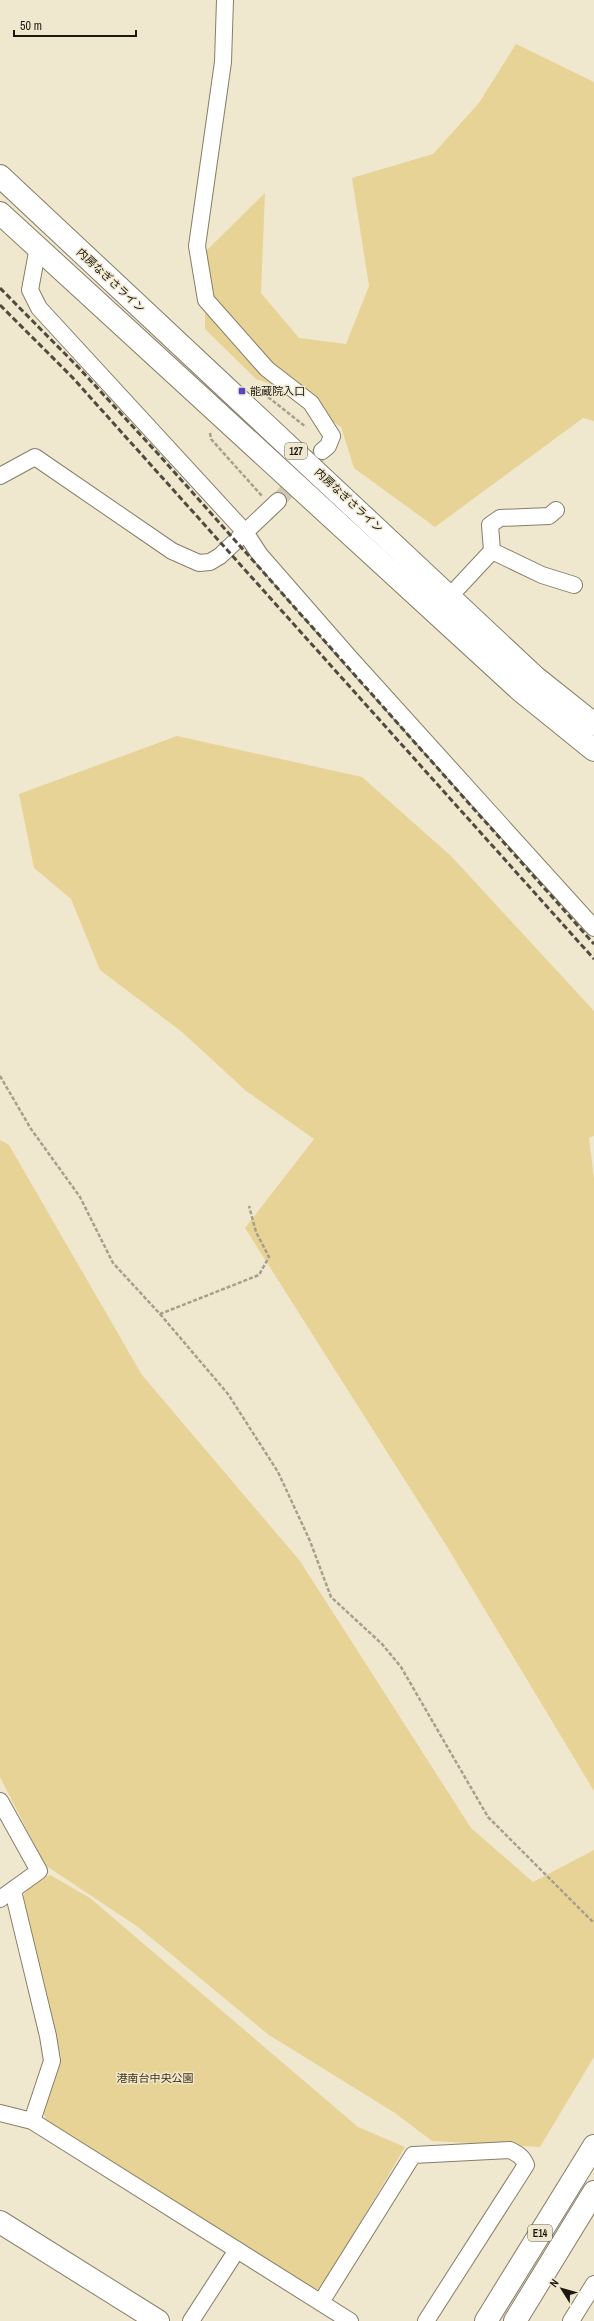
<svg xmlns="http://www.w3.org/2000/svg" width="594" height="2321" viewBox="0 0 594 2321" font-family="'Archivo Narrow','Noto Sans JP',sans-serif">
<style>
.green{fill:#e8d396}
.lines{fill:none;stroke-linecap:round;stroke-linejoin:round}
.street-tunnel{stroke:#d0c8b2;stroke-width:16;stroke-dasharray:16 8;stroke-linecap:butt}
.street-casing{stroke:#867e68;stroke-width:18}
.secondary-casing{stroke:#867e68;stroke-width:24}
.highway-casing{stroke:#867e68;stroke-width:24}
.path{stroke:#a79f8d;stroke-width:2.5;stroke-dasharray:4 2;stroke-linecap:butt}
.street{stroke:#fff;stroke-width:16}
.secondary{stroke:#fff;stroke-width:22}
.highway{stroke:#fff;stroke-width:22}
.rail{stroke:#514b3f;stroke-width:3;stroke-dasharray:6 3;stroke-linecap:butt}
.poi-dot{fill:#5846be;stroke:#f0e7cf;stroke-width:1.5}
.labels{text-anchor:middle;stroke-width:3;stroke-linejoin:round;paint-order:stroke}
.shield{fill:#f0e7cf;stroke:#5c5649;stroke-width:1}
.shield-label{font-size:10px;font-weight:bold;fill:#1c1810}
.street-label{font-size:11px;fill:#1c1810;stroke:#f0e7cf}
.poi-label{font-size:11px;fill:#1c1810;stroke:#f0e7cf;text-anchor:start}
.park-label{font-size:11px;fill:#3e320f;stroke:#f0e7cf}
</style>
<rect width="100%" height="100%" fill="#f0e7cf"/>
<g class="green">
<polygon points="516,44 594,82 594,421 583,418 435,527 354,468 341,427 280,387 256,379 205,329 205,252 265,193 261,293 299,338 346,344 369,286 352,178 433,154 479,103"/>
<polygon points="177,736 362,777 451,856 594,1011 594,1136 589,1138 594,1178 594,1791 446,1545 245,1228 314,1139 245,1090 182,1032 100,970 71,899 34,868 19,794"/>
<polygon points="0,1140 9,1145 142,1375 300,1561 471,1828 533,1882 594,1850 594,2057 540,2147 432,2141 395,2113 269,2035 138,1927 45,1865 0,1777"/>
<polygon points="50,1875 90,1898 358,2127 405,2147 321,2289 314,2289 46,2122 44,2113 61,2056 22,1898 27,1889"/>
</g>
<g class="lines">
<polyline class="street-tunnel" points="278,501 322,451"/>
<defs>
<g id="street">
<polyline points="225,0 223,62 197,246 206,300 267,369 311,403 332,436 328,446 322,451"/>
<polyline points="38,247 30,290 39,308 245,532 260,555 350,658 594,928"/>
<polyline points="0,476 35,457 172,551 199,563 210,562 220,556 278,501"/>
<polyline points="492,551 542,575 574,585"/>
<polyline points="450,596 492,551 490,525 500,518 549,516 556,510"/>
<polyline points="0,1801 39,1871 0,1899"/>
<polyline points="13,1891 48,2036 52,2061 32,2121"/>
<polyline points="0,2113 32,2121 350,2321"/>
<path d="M321,2302L413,2155L510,2150C518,2154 523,2157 526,2165L426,2321"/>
<polyline points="191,2321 237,2250"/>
<polyline points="571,2321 594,2284"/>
</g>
<polyline id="secondary" points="0,2222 158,2321"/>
<g id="highway">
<polyline points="0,176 535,677 594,724"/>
<polyline points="0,213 521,691 594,750"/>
<polyline points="486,2321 594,2146"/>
<polyline points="515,2321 594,2192"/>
</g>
</defs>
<use href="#street" class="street-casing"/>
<use href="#secondary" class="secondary-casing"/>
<use href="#highway" class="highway-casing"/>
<g class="path">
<polyline points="254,386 306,427"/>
<polyline points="210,433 211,439 262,496"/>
<polyline points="0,1076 31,1129 80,1197 113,1263 160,1314 259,1275 269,1257 256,1232 249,1206"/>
<polyline points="160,1314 228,1394 278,1472 310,1541 331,1597 382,1644 401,1667 488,1817 594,1923"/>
</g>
<use href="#street" class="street"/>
<use href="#secondary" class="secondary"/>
<use href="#highway" class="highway"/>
<g class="rail">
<polyline points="0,288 79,368 160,456 594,944"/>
<polyline points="0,305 72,377 594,959"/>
</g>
</g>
<rect class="poi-dot" x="238" y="387" width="8" height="8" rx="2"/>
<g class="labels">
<g class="shield">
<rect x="285" y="443" width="22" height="16" rx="3"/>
<rect x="528" y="2225" width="24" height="16" rx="3"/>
</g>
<g class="shield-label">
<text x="296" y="455">127</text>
<text x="540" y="2237">E14</text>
</g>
<g class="street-label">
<text transform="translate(111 280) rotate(43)" y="4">内房なぎさライン</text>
<text transform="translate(349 500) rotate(43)" y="4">内房なぎさライン</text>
</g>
<g class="poi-label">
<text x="250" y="395">能蔵院入口</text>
</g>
<g class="park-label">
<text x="155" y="2082">港南台中央公園</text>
</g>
</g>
<g transform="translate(562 2289) rotate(307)" stroke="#f0e7cf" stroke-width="3" paint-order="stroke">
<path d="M0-3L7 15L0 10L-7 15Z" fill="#1c1810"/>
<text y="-6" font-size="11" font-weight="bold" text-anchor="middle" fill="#1c1810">N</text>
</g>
<path d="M14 30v6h122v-6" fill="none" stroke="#1c1810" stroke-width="2"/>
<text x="20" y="30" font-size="12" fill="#1c1810" stroke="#f0e7cf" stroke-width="3" paint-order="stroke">50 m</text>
</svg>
